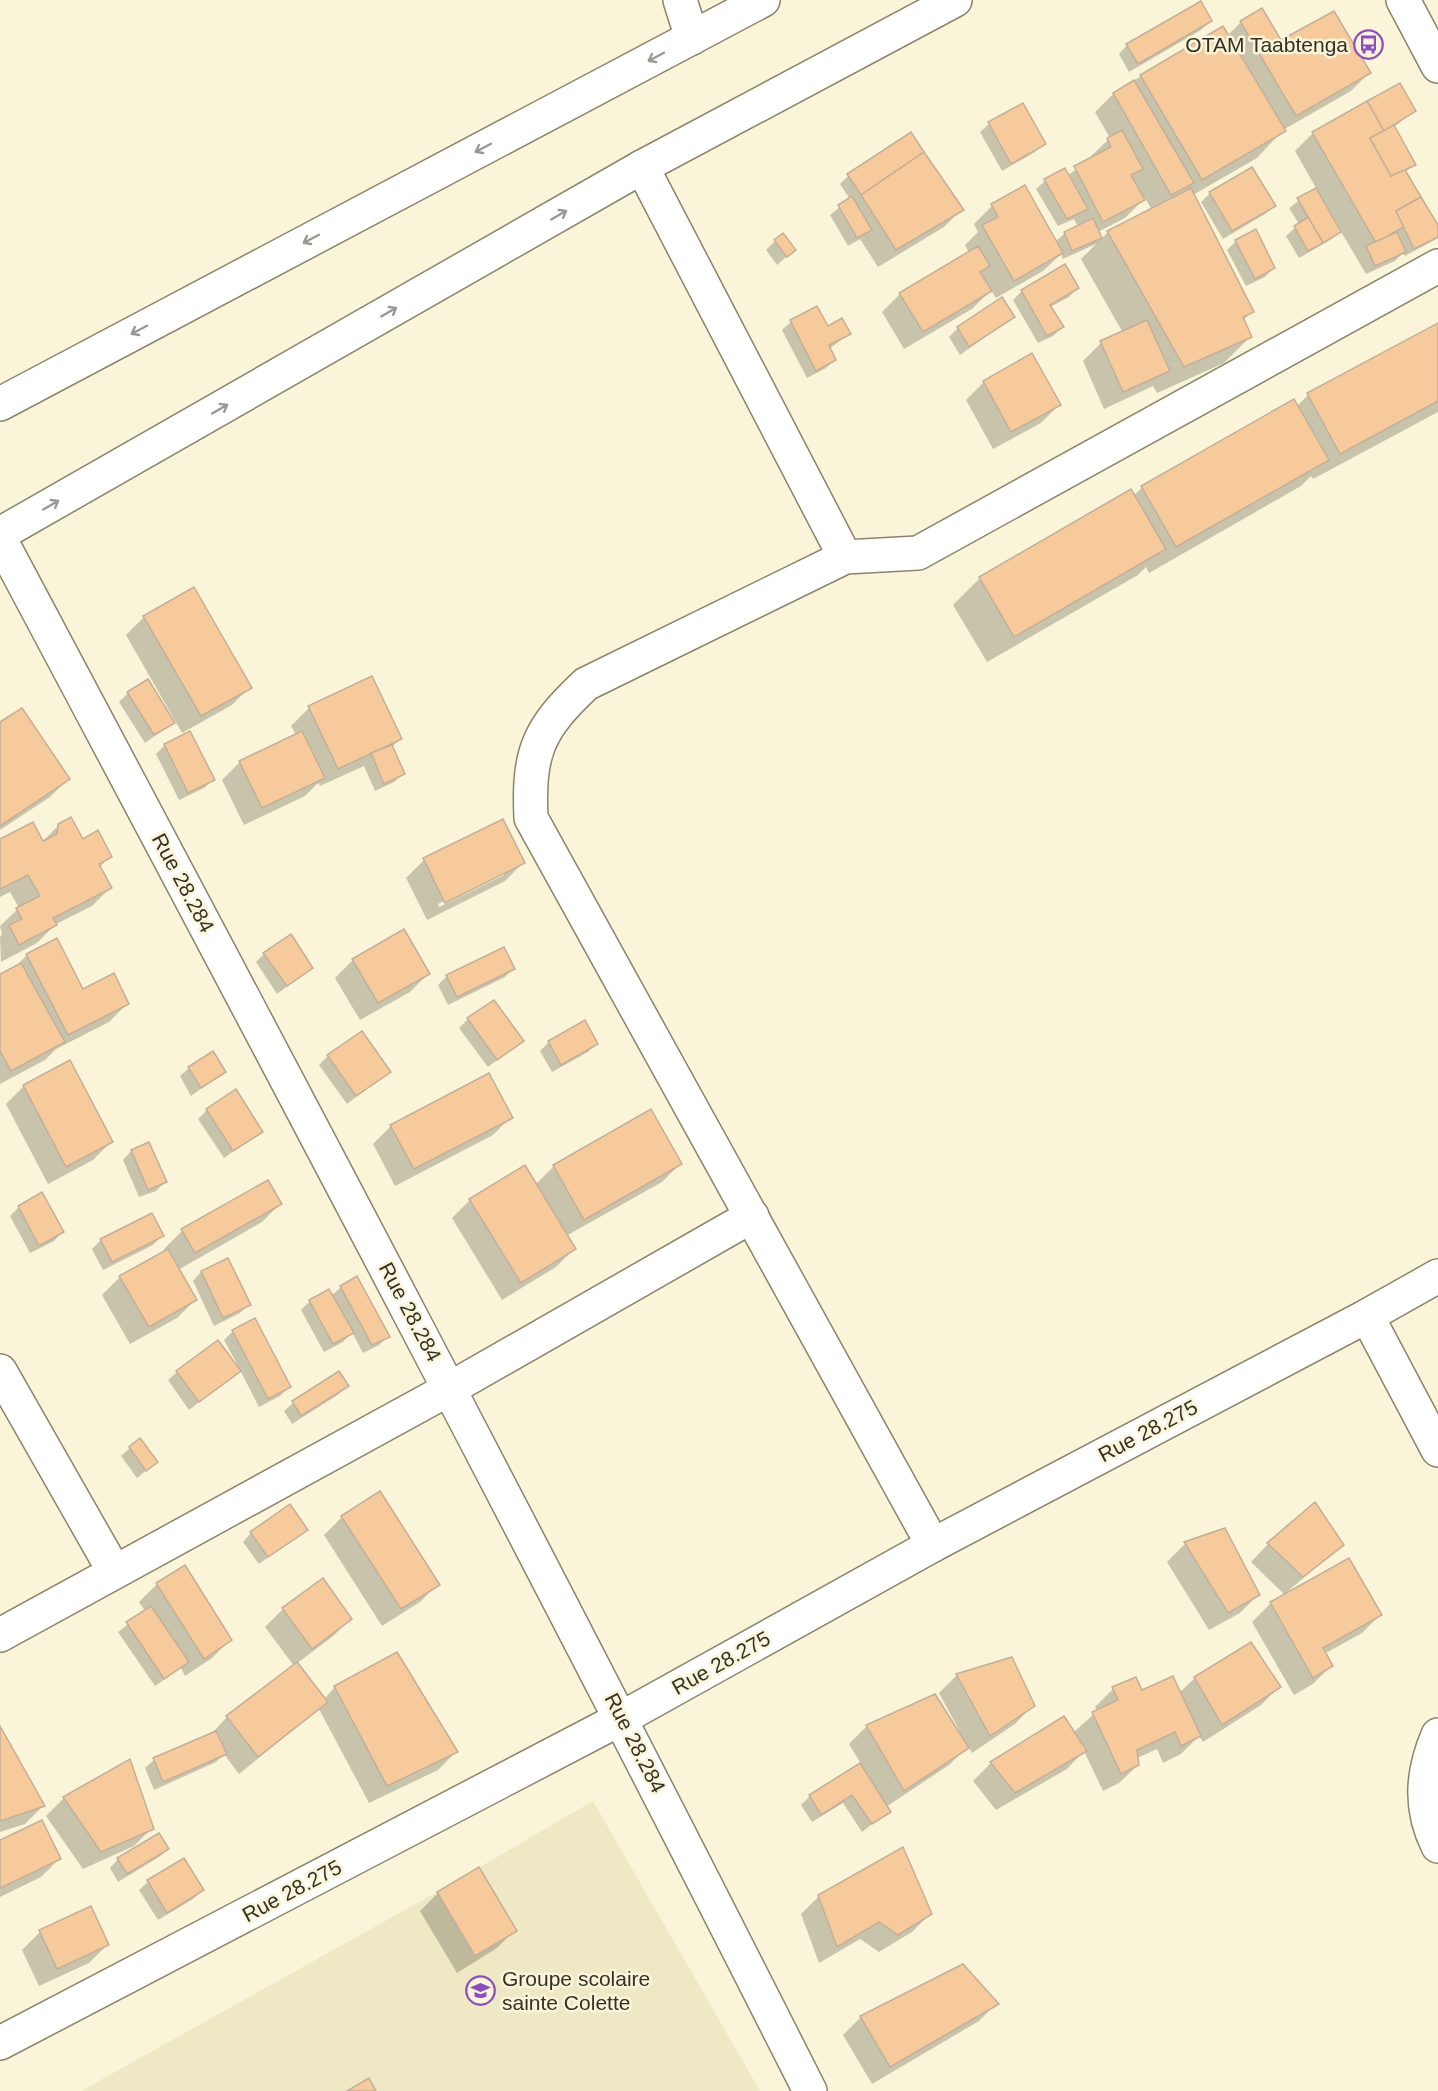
<svg xmlns="http://www.w3.org/2000/svg" width="1438" height="2091" viewBox="0 0 1438 2091" font-family="Arial,sans-serif">
<style>
.built{fill:#efe8c4}
.shadow{fill:#0003;fill-rule:evenodd}
.building{fill:#f7ca9b;stroke:#c3af99;stroke-width:1.5}
.lines{fill:none;stroke-linecap:round;stroke-linejoin:round}
.minor-casing{stroke:#89846a;stroke-width:36}
.major-casing{stroke:#89846a;stroke-width:36}
.minor{stroke:#fff;stroke-width:33}
.major{stroke:#fff;stroke-width:33}
.oneway{stroke:#9a9893}
.labels{text-anchor:middle;stroke-width:5;stroke-linejoin:round;paint-order:stroke}
.poi-label{font-size:21px;fill:#343227;stroke:#faf5d8;text-anchor:end}
.street-label{font-size:21px;fill:#343227;stroke:#faf5d8}
</style>
<rect width="100%" height="100%" fill="#faf5d8"/>
<polygon class="built" points="593,1801 760,2091 81,2091 437,1892"/>
<g class="shadow">
<polygon points="1210,21 1201,30 1129,72 1119,54 1127,45"/>
<path d="M1241,22L1281,42L1369,73L1351,91L1283,130L1257,158L1193,195L1252,311L1243,321L1251,336L1224,363L1157,393L1153,386L1104,409L1083,361L1101,343L1123,333L1081,259L1096,244L1063,259L1061,254L1043,271L996,298L991,290L972,309L904,349L882,312L900,294L969,253L965,245L978,232L974,224L992,206L1024,187L1055,242L1065,233L1078,227L1074,219L1058,226L1036,189L1045,181L1064,170L1068,175L1091,159L1090,157L1110,138L1095,112L1113,94L1141,76L1227,36ZM1145,198L1152,210L1108,232L1101,239L1098,232L1125,218Z"/>
<polygon points="1399,85 1414,111 1394,127 1414,164 1405,173 1438,227 1438,238 1405,256 1403,253 1395,261 1366,274 1340,230 1330,240 1299,258 1286,236 1299,224 1289,208 1316,188 1295,151 1313,133"/>
<polygon points="989,124 1044,143 1035,152 1002,171 980,132"/>
<polygon points="848,176 962,209 944,227 878,267 860,239 848,246 830,215 850,199 840,184"/>
<polygon points="1210,193 1274,206 1265,214 1223,239 1201,202"/>
<polygon points="775,241 794,250 777,265 766,250"/>
<polygon points="1236,241 1273,268 1265,277 1246,286 1227,250"/>
<polygon points="1077,288 1069,297 1050,307 1062,327 1053,336 1038,343 1013,300 1022,291"/>
<polygon points="1013,317 960,355 949,337 958,328"/>
<polygon points="791,322 828,328 849,334 829,349 835,360 826,368 807,378 782,330"/>
<polygon points="1438,325 1438,412 1313,479 1311,476 1301,486 1149,573 1146,567 1138,575 987,662 953,605 980,578 1133,496 1142,488 1294,401 1297,406 1308,395"/>
<polygon points="984,382 1059,405 1041,423 993,449 966,400"/>
<polygon points="144,617 250,687 232,705 182,733 126,635"/>
<polygon points="128,693 173,723 145,743 119,702"/>
<polygon points="309,708 400,739 391,748 403,774 394,782 375,791 364,766 320,786 318,783 305,796 244,825 222,780 240,762 296,735 291,726"/>
<polygon points="0,724 68,779 50,797 0,830"/>
<polygon points="189,733 213,780 204,788 179,800 156,754 164,746"/>
<polygon points="59,825 110,856 100,867 110,888 92,906 56,924 37,943 1,962 0,937 2,934 0,926 19,908 10,892 0,897 0,841 42,842"/>
<path d="M424,860L523,863L505,881L427,920L406,878ZM504,872V875L439,907L438,904Z"/>
<polygon points="264,954 312,968 277,994 256,962"/>
<polygon points="27,955 83,991 127,1004 109,1022 56,1049 45,1060 0,1084 0,975 14,968"/>
<polygon points="353,960 428,974 410,992 360,1020 335,978"/>
<polygon points="513,969 505,977 448,1005 438,985 447,976"/>
<polygon points="468,1019 522,1041 488,1067 459,1028"/>
<polygon points="584,1022 596,1044 588,1052 552,1072 540,1051 549,1042"/>
<polygon points="328,1056 389,1072 347,1104 319,1065"/>
<polygon points="69,1062 111,1142 93,1160 48,1184 6,1104 24,1086"/>
<polygon points="189,1068 224,1072 191,1096 180,1076"/>
<polygon points="207,1110 262,1131 224,1158 198,1119"/>
<polygon points="511,1117 493,1135 395,1186 373,1144 391,1126"/>
<polygon points="148,1144 165,1182 156,1191 139,1197 123,1160 131,1151"/>
<polygon points="680,1164 662,1182 566,1236 574,1249 556,1267 502,1300 452,1218 470,1200 535,1185 554,1166"/>
<polygon points="42,1194 62,1232 54,1241 30,1253 10,1216 19,1207"/>
<polygon points="280,1204 262,1222 178,1270 195,1300 177,1318 130,1344 102,1295 120,1277 166,1251 164,1249 182,1231"/>
<polygon points="162,1236 153,1245 103,1270 92,1249 101,1240"/>
<polygon points="201,1272 249,1304 240,1313 214,1326 193,1281"/>
<polygon points="341,1287 388,1336 379,1345 363,1353 352,1332 343,1342 324,1352 301,1310 310,1301 331,1296"/>
<polygon points="233,1331 289,1387 280,1396 259,1407 240,1370 189,1410 168,1380 177,1372 237,1364 224,1340"/>
<polygon points="339,1373 347,1385 339,1394 292,1424 284,1411 293,1403"/>
<polygon points="130,1448 156,1462 137,1478 121,1456"/>
<polygon points="342,1517 438,1584 420,1602 382,1626 324,1535"/>
<polygon points="306,1530 259,1564 243,1542 251,1533"/>
<polygon points="1185,1544 1258,1595 1240,1613 1209,1630 1167,1562"/>
<polygon points="1268,1544 1342,1545 1287,1592 1380,1615 1362,1633 1324,1654 1331,1666 1313,1684 1294,1695 1252,1622 1270,1604 1285,1595 1251,1562"/>
<polygon points="157,1584 230,1640 212,1658 185,1676 181,1668 155,1686 118,1632 145,1611 139,1602"/>
<polygon points="283,1609 351,1619 332,1637 296,1664 324,1699 335,1687 456,1752 438,1770 369,1803 319,1709 239,1774 224,1754 216,1762 154,1790 145,1768 154,1760 210,1735 227,1717 294,1666 265,1627"/>
<polygon points="957,1675 1033,1705 1015,1724 972,1753 968,1746 949,1765 886,1807 889,1811 862,1832 843,1803 812,1822 801,1805 810,1796 861,1764 849,1744 867,1726 959,1730 939,1693"/>
<polygon points="1195,1678 1279,1687 1261,1705 1203,1742 1199,1736 1181,1754 1163,1763 1157,1749 1137,1758 1138,1765 1119,1783 1103,1791 1084,1751 1067,1769 996,1810 973,1781 991,1763 1063,1718 1073,1733 1097,1711 1095,1707 1113,1689 1179,1693"/>
<polygon points="0,1729 43,1806 25,1824 0,1832"/>
<polygon points="129,1762 152,1828 134,1846 83,1869 46,1816 64,1798"/>
<polygon points="0,1842 59,1859 41,1877 0,1897"/>
<polygon points="168,1849 159,1857 118,1882 110,1868 118,1859"/>
<polygon points="183,1860 202,1890 193,1899 158,1920 139,1890 148,1882"/>
<polygon points="438,1893 515,1930 497,1948 457,1973 420,1911"/>
<polygon points="819,1896 930,1914 912,1932 879,1952 860,1939 819,1963 801,1914"/>
<polygon points="40,1932 107,1945 89,1963 39,1986 22,1950"/>
<polygon points="997,2003 979,2021 872,2084 843,2035 861,2017"/>
</g>
<g class="building">
<polygon points="1201,1 1212,21 1138,64 1126,44"/>
<polygon points="1262,8 1281,40 1334,11 1371,73 1296,116 1240,21"/>
<polygon points="1223,26 1286,131 1202,180 1140,75"/>
<polygon points="1134,80 1194,183 1171,195 1113,93"/>
<polygon points="1400,83 1416,111 1384,131 1367,101"/>
<polygon points="1367,101 1384,131 1370,138 1391,176 1404,168 1421,197 1396,211 1405,226 1376,243 1312,132"/>
<polygon points="1023,103 1046,144 1011,164 988,122"/>
<polygon points="1394,125 1416,165 1391,176 1370,138"/>
<polygon points="1122,130 1143,169 1131,175 1145,200 1103,222 1074,166 1111,147 1107,138"/>
<polygon points="911,132 924,152 861,195 847,174"/>
<polygon points="924,152 964,210 896,250 861,195"/>
<polygon points="1252,167 1276,206 1232,231 1209,192"/>
<polygon points="1065,168 1088,209 1067,219 1044,179"/>
<polygon points="1025,185 1063,253 1014,281 982,225 998,217 991,204"/>
<polygon points="1191,188 1254,312 1243,317 1252,337 1184,367 1107,231"/>
<polygon points="1316,188 1341,232 1323,243 1297,198"/>
<polygon points="852,196 872,230 857,238 838,205"/>
<polygon points="1421,197 1438,225 1438,237 1414,249 1396,211"/>
<polygon points="1308,217 1323,243 1308,251 1294,226"/>
<polygon points="1093,218 1102,238 1072,251 1064,232"/>
<polygon points="1256,229 1275,268 1255,279 1235,240"/>
<polygon points="1397,232 1406,252 1375,266 1366,246"/>
<polygon points="783,233 796,250 787,257 774,240"/>
<polygon points="978,246 990,266 980,272 992,291 923,332 899,293"/>
<polygon points="1065,264 1079,288 1050,305 1064,327 1047,336 1021,290"/>
<polygon points="1002,297 1015,317 969,347 957,327"/>
<polygon points="817,306 828,326 842,318 851,334 829,345 836,360 816,371 790,320"/>
<polygon points="1147,320 1170,371 1123,392 1100,341"/>
<polygon points="1438,323 1438,401 1340,454 1307,393"/>
<polygon points="1032,353 1061,405 1011,432 983,381"/>
<polygon points="1294,399 1329,460 1176,547 1141,486"/>
<polygon points="1131,489 1166,549 1014,637 979,577"/>
<polygon points="194,587 252,688 201,716 143,616"/>
<polygon points="372,676 402,739 338,769 308,706"/>
<polygon points="148,679 175,723 154,735 127,692"/>
<polygon points="22,708 70,779 0,826 0,722"/>
<polygon points="190,731 215,780 188,793 164,744"/>
<polygon points="302,731 325,778 262,808 239,761"/>
<polygon points="392,745 405,774 384,784 371,753"/>
<polygon points="71,817 83,839 98,830 112,857 99,864 112,888 53,918 57,925 19,945 9,925 22,919 16,908 40,896 28,875 0,889 0,839 33,822 43,841 57,834 58,824"/>
<polygon points="503,819 525,863 445,903 423,858"/>
<polygon points="404,929 430,974 378,1003 352,959"/>
<polygon points="291,934 313,968 287,986 263,953"/>
<polygon points="57,938 83,989 114,973 129,1004 68,1035 26,954"/>
<polygon points="504,947 515,969 457,997 446,975"/>
<polygon points="21,963 65,1042 11,1071 0,1051 0,974"/>
<polygon points="494,1000 524,1041 497,1060 467,1018"/>
<polygon points="585,1020 598,1044 561,1065 548,1041"/>
<polygon points="362,1031 391,1072 356,1096 327,1055"/>
<polygon points="213,1051 226,1072 201,1088 188,1067"/>
<polygon points="70,1060 113,1142 66,1167 23,1085"/>
<polygon points="489,1073 513,1118 414,1169 390,1125"/>
<polygon points="236,1089 263,1132 233,1151 206,1109"/>
<polygon points="651,1109 682,1164 584,1220 553,1165"/>
<polygon points="149,1142 167,1182 148,1190 131,1150"/>
<polygon points="525,1165 576,1249 521,1283 469,1199"/>
<polygon points="268,1180 282,1204 195,1253 181,1229"/>
<polygon points="42,1192 64,1232 39,1246 18,1206"/>
<polygon points="152,1213 164,1236 112,1262 100,1239"/>
<polygon points="168,1249 197,1300 149,1327 119,1276"/>
<polygon points="228,1258 251,1305 223,1318 201,1271"/>
<polygon points="357,1276 390,1337 372,1345 340,1286"/>
<polygon points="329,1289 354,1333 333,1344 309,1300"/>
<polygon points="255,1318 291,1387 268,1399 232,1330"/>
<polygon points="218,1340 241,1371 199,1402 176,1371"/>
<polygon points="339,1371 349,1386 301,1416 292,1401"/>
<polygon points="140,1438 158,1462 146,1471 129,1447"/>
<polygon points="380,1491 440,1585 401,1609 341,1516"/>
<polygon points="1315,1502 1344,1545 1303,1577 1267,1543"/>
<polygon points="290,1504 308,1530 268,1557 250,1532"/>
<polygon points="1225,1528 1260,1595 1228,1613 1184,1542"/>
<polygon points="1349,1558 1382,1615 1323,1648 1333,1666 1313,1678 1270,1602"/>
<polygon points="185,1565 232,1640 204,1659 156,1583"/>
<polygon points="323,1578 352,1619 312,1649 282,1608"/>
<polygon points="151,1606 189,1662 164,1679 126,1622"/>
<polygon points="1251,1642 1281,1687 1222,1725 1194,1677"/>
<polygon points="397,1652 458,1752 387,1786 334,1686"/>
<polygon points="1012,1657 1035,1706 990,1736 956,1674"/>
<polygon points="297,1662 328,1702 258,1757 226,1716"/>
<polygon points="1173,1676 1201,1736 1181,1746 1175,1732 1137,1750 1139,1765 1121,1774 1092,1712 1118,1700 1112,1687 1136,1677 1142,1690"/>
<polygon points="935,1694 969,1748 904,1791 866,1725"/>
<polygon points="1064,1716 1087,1751 1015,1793 990,1762"/>
<polygon points="0,1726 45,1806 0,1821"/>
<polygon points="216,1731 227,1754 163,1782 153,1758"/>
<polygon points="130,1759 154,1829 101,1852 63,1797"/>
<polygon points="860,1763 891,1812 872,1824 852,1795 821,1815 809,1795"/>
<polygon points="42,1820 61,1859 0,1888 0,1840"/>
<polygon points="159,1833 169,1849 127,1874 117,1858"/>
<polygon points="903,1847 932,1914 898,1935 879,1922 837,1947 818,1895"/>
<polygon points="184,1858 204,1890 167,1913 147,1880"/>
<polygon points="479,1867 517,1931 475,1956 437,1892"/>
<polygon points="91,1906 109,1945 57,1969 39,1930"/>
<polygon points="963,1964 999,2004 890,2067 860,2016"/>
<polygon points="369,2078 376,2091 347,2091"/>
</g>
<g class="lines">
<defs>
<g id="minor">
<polyline points="680,0 692,38"/>
<polyline points="1403,0 1438,66"/>
<polyline points="642,167 845,557"/>
<path d="M0,539C274,1054 547,1570 810,2091"/>
<polyline points="1367,1316 1438,1450"/>
<polyline points="0,1371 114,1571"/>
<path d="M933,1545L531,818C528,752 538,729 586,684L845,557L918,553L1438,266"/>
<polyline points="0,1635 451,1388 752,1216"/>
<path d="M1438,1735C1422,1773 1419,1808 1438,1846"/>
<polyline points="0,2043 622,1718 933,1545 1367,1316 1438,1276"/>
</g>
<g id="major">
<polyline points="0,404 763,0"/>
<polyline points="0,534 642,167 955,0"/>
</g>
</defs>
<use href="#minor" class="minor-casing"/>
<use href="#major" class="major-casing"/>
<use href="#minor" class="minor"/>
<use href="#major" class="major"/>
</g>
<defs><path id="oneway-shaft" d="M-6 0H5M1.5-3L5.5 0L1.5 3" fill="none" stroke-width="1.6" stroke-linecap="round" stroke-linejoin="round" transform="scale(1.5)"/></defs>
<g class="oneway">
<use href="#oneway-shaft" transform="translate(656 57) rotate(152)"/>
<use href="#oneway-shaft" transform="translate(483 148) rotate(152)"/>
<use href="#oneway-shaft" transform="translate(559 215) rotate(-30)"/>
<use href="#oneway-shaft" transform="translate(311 239) rotate(152)"/>
<use href="#oneway-shaft" transform="translate(389 312) rotate(-30)"/>
<use href="#oneway-shaft" transform="translate(139 330) rotate(152)"/>
<use href="#oneway-shaft" transform="translate(220 409) rotate(-30)"/>
<use href="#oneway-shaft" transform="translate(51 505) rotate(-30)"/>
</g>
<defs>
<symbol id="bus-ring" viewBox="-11 -11 22 22"><circle r="9.5" fill="#faf5d8" stroke="#8d4ec4" stroke-width="1.5"/><path d="M-5-6H5V4H4V6H2V4H-2V6H-4V4H-5ZM-3.5-4V0h7V-4ZM-3.5 1.2v1.5H-2V1.2ZM2 1.2v1.5H3.5V1.2Z" fill="#8d4ec4"/></symbol>
<symbol id="school-ring" viewBox="-11 -11 22 22"><circle r="9.5" fill="#faf5d8" stroke="#8d4ec4" stroke-width="1.5"/><path d="M0-5L7-2L0 1L-7-2ZM-4 1L0 2.5L4 1V4Q0 6-4 4Z" fill="#8d4ec4"/></symbol>
</defs>
<g fill-rule="evenodd">
<use href="#bus-ring" x="1352" y="28" width="33" height="33"/>
<use href="#school-ring" x="464" y="1974" width="33" height="33"/>
</g>
<g class="labels">
<g class="poi-label">
<text x="1348" y="52">OTAM Taabtenga</text>
<text x="502" y="1986" text-anchor="start">Groupe scolaire<tspan x="502" dy="24">sainte Colette</tspan></text>
</g>
<g class="street-label">
<text transform="translate(183 883) rotate(62)" y="7">Rue 28.284</text>
<text transform="translate(410 1312) rotate(62)" y="7">Rue 28.284</text>
<text transform="translate(1148 1431) rotate(-28)" y="7">Rue 28.275</text>
<text transform="translate(721 1663) rotate(-29)" y="7">Rue 28.275</text>
<text transform="translate(635 1743) rotate(63)" y="7">Rue 28.284</text>
<text transform="translate(292 1891) rotate(-28)" y="7">Rue 28.275</text>
</g>
</g>
</svg>
